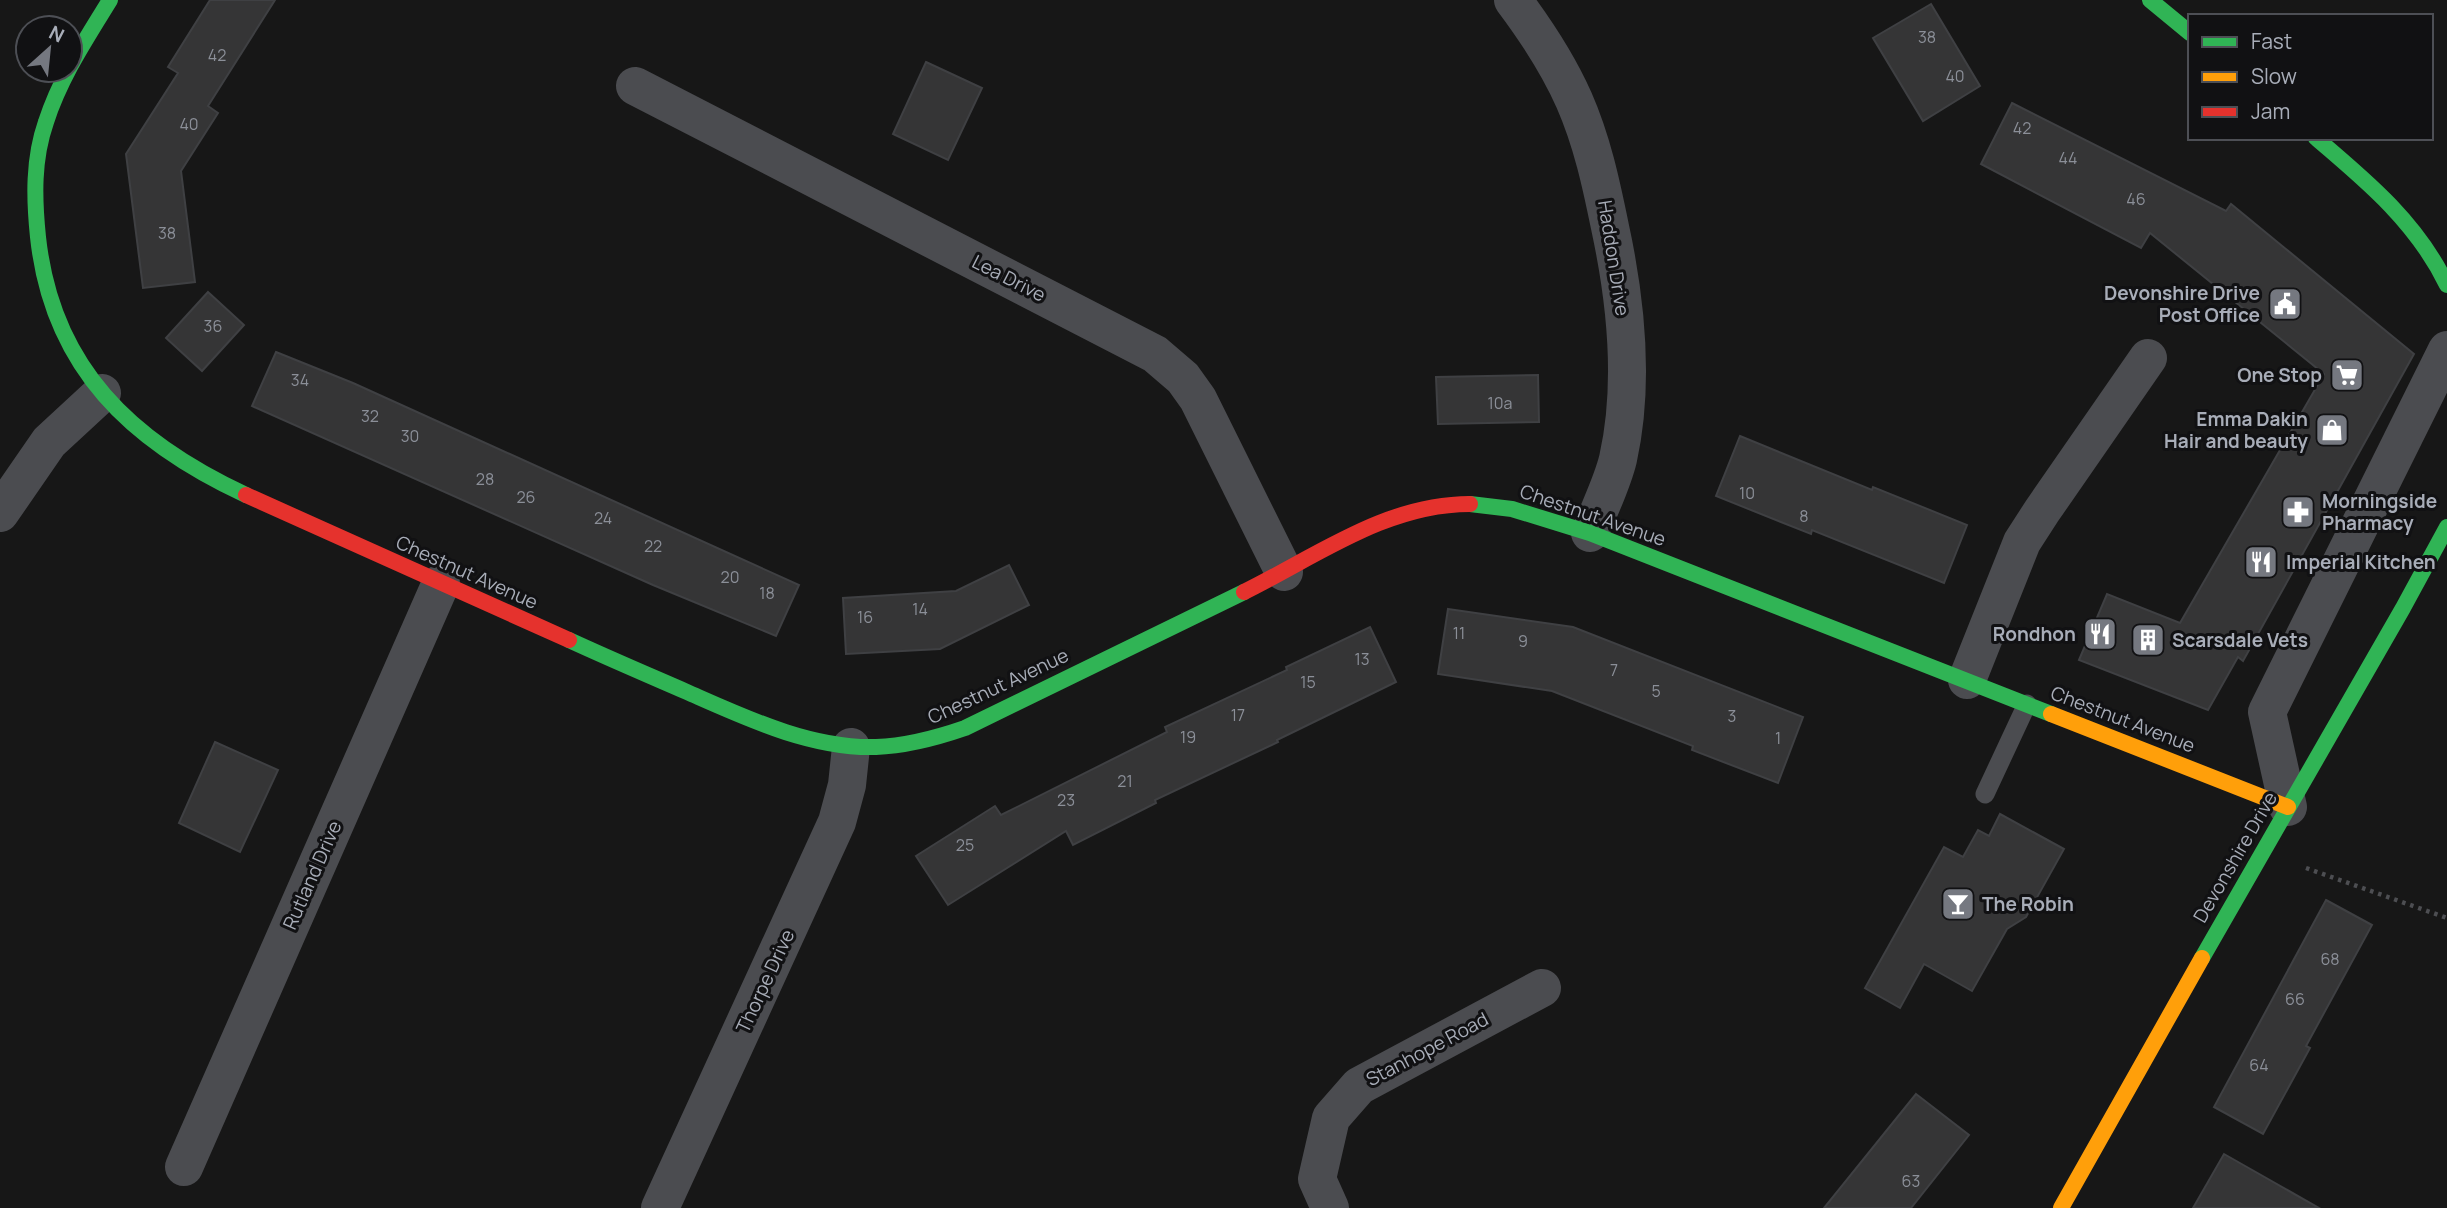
<svg xmlns="http://www.w3.org/2000/svg" width="2447" height="1208" viewBox="0 0 2447 1208" font-family="Manrope,sans-serif">
<style>
.building{fill:#353536;stroke:#3f4043;stroke-width:2}
.lines{fill:none;stroke-linecap:round;stroke-linejoin:round}
.path{stroke:#4d4e52;stroke-width:4.5;stroke-dasharray:3.5 5;stroke-linecap:butt}
.lane{stroke:#4b4c50;stroke-width:19}
.street{stroke:#4b4c50;stroke-width:38}
.fast{stroke:#30b455;stroke-width:16}
.slow{stroke:#ff9f0a;stroke-width:16}
.jam{stroke:#e5322d;stroke-width:16}
.labels{text-anchor:middle;stroke-width:6;stroke-linejoin:round;paint-order:stroke}
.number-label{font-size:16px;fill:#8b8f98}
.street-label{font-size:19px;fill:#a8adb8;stroke:#111113}
.poi-label{font-size:19px;font-weight:bold;fill:#a8adb8;stroke:#111113;text-anchor:end}
</style>
<rect width="100%" height="100%" fill="#171717"/>
<g class="building">
<polygon points="210,0 275,0 208,106 218,113 181,171 195,282 143,288 126,154 178,73 168,67"/>
<polygon points="1931,4 1980,86 1923,121 1873,38"/>
<polygon points="926,62 982,88 948,160 893,134"/>
<polygon points="2012,103 2226,211 2231,204 2414,354 2243,661 2238,657 2208,710 2079,660 2107,594 2180,623 2324,374 2150,233 2141,248 1981,164"/>
<polygon points="208,292 244,325 202,371 166,338"/>
<polygon points="276,352 353,383 799,585 776,636 653,585 252,406"/>
<polygon points="1538,375 1539,422 1438,424 1436,377"/>
<polygon points="1740,436 1872,490 1873,487 1967,525 1944,583 1812,530 1811,534 1716,496"/>
<polygon points="1009,565 1029,605 940,649 846,654 843,598 956,591"/>
<polygon points="1448,609 1573,627 1803,717 1778,783 1692,750 1693,746 1552,691 1438,674"/>
<polygon points="1370,627 1396,682 1277,740 1278,742 1155,800 1156,803 1073,845 1066,831 948,905 916,856 995,806 1001,815 1167,732 1165,727 1287,670 1286,667"/>
<polygon points="215,742 278,770 240,852 179,823"/>
<polygon points="2000,814 2064,849 2026,917 2007,929 1972,991 1924,964 1900,1008 1865,988 1944,847 1963,857 1978,830 1989,836"/>
<polygon points="2326,900 2372,925 2306,1046 2310,1048 2263,1134 2214,1107"/>
<polygon points="1916,1094 1969,1135 1911,1208 1824,1208"/>
<polygon points="2224,1154 2319,1208 2193,1208"/>
</g>
<g class="lines">
<polyline class="path" points="2306,868 2447,918"/>
<polyline class="lane" points="1985,794 2027,704"/>
<g class="street">
<path d="M1513,0C1537,32 1558,64 1574,100C1592,141 1601,183 1610,227C1626,301 1635,383 1618,459C1612,484 1599,509 1590,533"/>
<polyline points="635,86 1155,354 1183,378 1198,399 1284,572"/>
<polyline points="0,513 49,442 102,393"/>
<polyline points="1967,680 2022,542 2042,511 2148,358"/>
<polyline points="2288,807 2267,712 2447,350"/>
<polyline points="184,1167 441,583"/>
<polyline points="660,1208 837,822 847,785 851,747"/>
<polyline points="1330,1208 1317,1179 1331,1118 1359,1086 1542,988"/>
</g>
<g class="fast">
<path d="M110,0C86,39 60,78 46,122C33,159 34,198 38,237C52,368 132,442 246,495"/>
<polyline points="2150,0 2190,33"/>
<path d="M2316,138C2368,182 2417,223 2447,285"/>
<polyline points="1470,504 1512,509 1590,533 2051,714"/>
<path d="M569,640C608,658 648,675 687,692C746,718 811,749 876,747C907,746 936,738 965,728L1244,592"/>
<polyline points="2202,958 2403,608 2447,527"/>
</g>
<g class="slow">
<polyline points="2051,714 2288,807"/>
<polyline points="2061,1208 2202,958"/>
</g>
<g class="jam">
<polyline points="246,495 569,640"/>
<path d="M1244,592C1317,556 1386,504 1470,504"/>
</g>
</g>
<defs>
<symbol id="civic-square" viewBox="-11 -11 22 22"><rect x="-9" y="-9" width="18" height="18" rx="4" fill="#757880" stroke="#111113"/><path d="M-.6-6.5H3V-4.5H.6V-3L4-1V1h2V6H-6V1h2V-1L-.6-3ZM-1.2 2.5V6h2.4V2.5Z" fill="#fff"/></symbol>
<symbol id="supermarket-square" viewBox="-11 -11 22 22"><rect x="-9" y="-9" width="18" height="18" rx="4" fill="#757880" stroke="#111113"/><path d="M-6-5.5h2.5l.6 2H6L4.5 2H-2.5L-4.4-4H-6ZM-1.5 3.2a1.3 1.3 0 1 0 .1 0ZM3 3.2a1.3 1.3 0 1 0 .1 0Z" fill="#fff"/></symbol>
<symbol id="shop-square" viewBox="-11 -11 22 22"><rect x="-9" y="-9" width="18" height="18" rx="4" fill="#757880" stroke="#111113"/><path d="M-5-2.5h2.3a2.7 3.5 0 0 1 5.4 0H5L5.5 6h-11ZM-1.5-2.5h3a1.5 2.3 0 0 0-3 0Z" fill="#fff"/></symbol>
<symbol id="pharmacy-square" viewBox="-11 -11 22 22"><rect x="-9" y="-9" width="18" height="18" rx="4" fill="#757880" stroke="#111113"/><path d="M-2-6h4v4h4v4h-4v4h-4v-4h-4v-4h4Z" fill="#fff"/></symbol>
<symbol id="restaurant-square" viewBox="-11 -11 22 22"><rect x="-9" y="-9" width="18" height="18" rx="4" fill="#757880" stroke="#111113"/><path d="M-5-6h1v4h1v-4h1v4h1v-4h1v5L-1.5 .5V6h-2V.5L-5-1ZM5-6V6H3V1.5H1.5Q1.5-4 5-6Z" fill="#fff"/></symbol>
<symbol id="building-square" viewBox="-11 -11 22 22"><rect x="-9" y="-9" width="18" height="18" rx="4" fill="#757880" stroke="#111113"/><path d="M-4-6H4V6H1V3H-1V6H-4ZM-2.5-4.3h1.7v1.8h-1.7ZM.8-4.3h1.7v1.8H.8ZM-2.5-1h1.7V.8h-1.7ZM.8-1h1.7V.8H.8Z" fill="#fff"/></symbol>
<symbol id="bar-square" viewBox="-11 -11 22 22"><rect x="-9" y="-9" width="18" height="18" rx="4" fill="#757880" stroke="#111113"/><path d="M-6-5H6L.8 .8V4.5H3.5V6h-7V4.5H-.8V.8Z" fill="#fff"/></symbol>
</defs>
<g fill-rule="evenodd">
<use href="#civic-square" x="2266" y="285" width="38" height="38"/>
<use href="#supermarket-square" x="2328" y="356" width="38" height="38"/>
<use href="#shop-square" x="2313" y="411" width="38" height="38"/>
<use href="#pharmacy-square" x="2279" y="493" width="38" height="38"/>
<use href="#restaurant-square" x="2242" y="543" width="38" height="38"/>
<use href="#restaurant-square" x="2081" y="615" width="38" height="38"/>
<use href="#building-square" x="2129" y="621" width="38" height="38"/>
<use href="#bar-square" x="1939" y="885" width="38" height="38"/>
</g>
<g class="labels">
<g class="number-label">
<text x="1927" y="43">38</text>
<text x="217" y="61">42</text>
<text x="1955" y="82">40</text>
<text x="189" y="130">40</text>
<text x="2022" y="134">42</text>
<text x="2068" y="164">44</text>
<text x="2136" y="205">46</text>
<text x="167" y="239">38</text>
<text x="213" y="332">36</text>
<text x="300" y="386">34</text>
<text x="1500" y="409">10a</text>
<text x="370" y="422">32</text>
<text x="410" y="442">30</text>
<text x="485" y="485">28</text>
<text x="1747" y="499">10</text>
<text x="526" y="503">26</text>
<text x="1804" y="522">8</text>
<text x="603" y="524">24</text>
<text x="653" y="552">22</text>
<text x="730" y="583">20</text>
<text x="767" y="599">18</text>
<text x="920" y="615">14</text>
<text x="865" y="623">16</text>
<text x="1459" y="639">11</text>
<text x="1523" y="647">9</text>
<text x="1362" y="665">13</text>
<text x="1614" y="676">7</text>
<text x="1308" y="688">15</text>
<text x="1656" y="697">5</text>
<text x="1238" y="721">17</text>
<text x="1732" y="722">3</text>
<text x="1188" y="743">19</text>
<text x="1778" y="744">1</text>
<text x="1125" y="787">21</text>
<text x="1066" y="806">23</text>
<text x="965" y="851">25</text>
<text x="2330" y="965">68</text>
<text x="2295" y="1005">66</text>
<text x="2259" y="1071">64</text>
<text x="1911" y="1187">63</text>
</g>
<g class="street-label">
<text transform="translate(1614 258) rotate(81)" y="7">Haddon Drive</text>
<text transform="translate(1009 278) rotate(27)" y="7">Lea Drive</text>
<text transform="translate(1593 515) rotate(19)" y="7">Chestnut Avenue</text>
<text transform="translate(467 572) rotate(24)" y="7">Chestnut Avenue</text>
<text transform="translate(998 686) rotate(-25)" y="7">Chestnut Avenue</text>
<text transform="translate(2123 719) rotate(21)" y="7">Chestnut Avenue</text>
<text transform="translate(2235 857) rotate(-60)" y="7">Devonshire Drive</text>
<text transform="translate(312 875) rotate(-66)" y="7">Rutland Drive</text>
<text transform="translate(765 981) rotate(-65)" y="7">Thorpe Drive</text>
<text transform="translate(1427 1049) rotate(-28)" y="7">Stanhope Road</text>
</g>
<g class="poi-label">
<text x="2260" y="300">Devonshire Drive<tspan x="2260" dy="22">Post Office</tspan></text>
<text x="2322" y="382">One Stop</text>
<text x="2308" y="426">Emma Dakin<tspan x="2308" dy="22">Hair and beauty</tspan></text>
<text x="2322" y="508" text-anchor="start">Morningside<tspan x="2322" dy="22">Pharmacy</tspan></text>
<text x="2286" y="569" text-anchor="start">Imperial Kitchen</text>
<text x="2076" y="641">Rondhon</text>
<text x="2172" y="647" text-anchor="start">Scarsdale Vets</text>
<text x="1982" y="911" text-anchor="start">The Robin</text>
</g>
</g>
<rect x="2188" y="14" width="245" height="126" fill="#111113" stroke="#4d4f55" stroke-width="2"/>
<rect x="2202" y="37" width="35" height="10" fill="#30b455" stroke="#4d4f55" stroke-width="2"/>
<text x="2251" y="49" font-size="21" fill="#a8adb8">Fast</text>
<rect x="2202" y="72" width="35" height="10" fill="#ff9f0a" stroke="#4d4f55" stroke-width="2"/>
<text x="2251" y="84" font-size="21" fill="#a8adb8">Slow</text>
<rect x="2202" y="107" width="35" height="10" fill="#e5322d" stroke="#4d4f55" stroke-width="2"/>
<text x="2251" y="119" font-size="21" fill="#a8adb8">Jam</text>
<g transform="translate(49 49) rotate(27)"><circle r="33" fill="#111113" stroke="#4d4f55" stroke-width="2"/>
<path d="M0-5L12 26L0 18L-12 26Z" fill="#757880"/>
<text y="-10" font-size="19" font-weight="bold" text-anchor="middle" fill="#a8adb8">N</text>
</g>
</svg>
